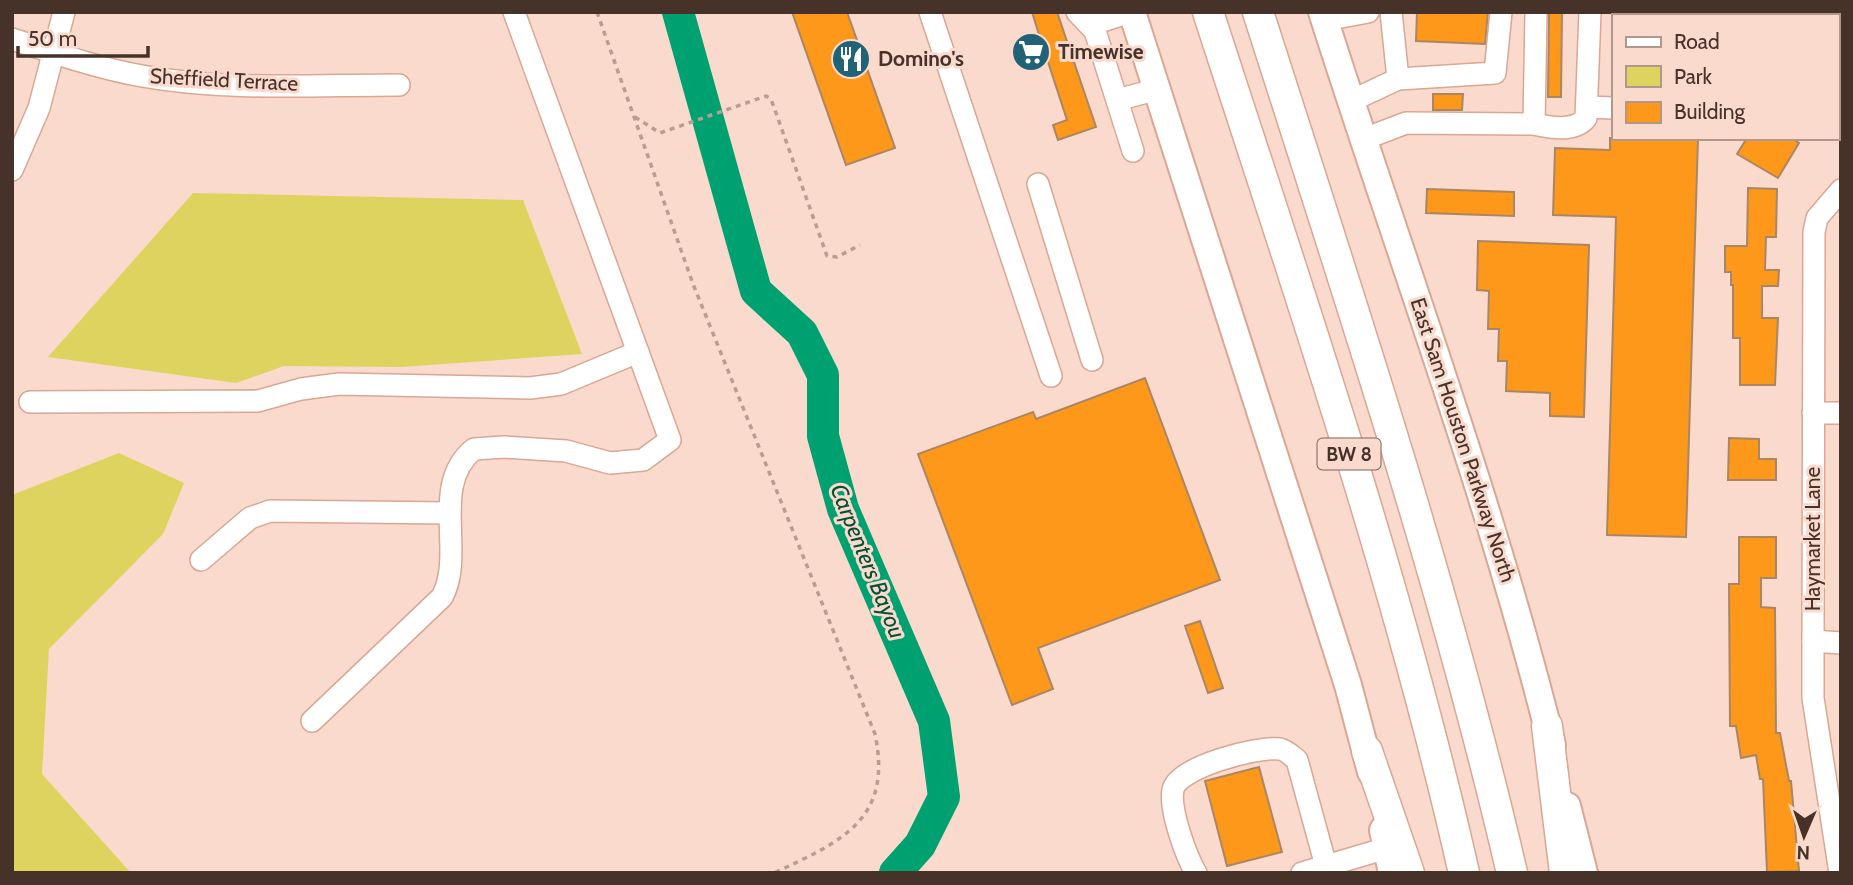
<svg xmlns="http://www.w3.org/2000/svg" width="1853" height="885" viewBox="0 0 1853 885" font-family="Cabin,sans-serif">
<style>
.green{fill:#dfd35f}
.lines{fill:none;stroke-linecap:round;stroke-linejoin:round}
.river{stroke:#00a170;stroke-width:32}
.building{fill:#fd981a;stroke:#ab8664;stroke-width:2}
.minor-casing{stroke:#d9a793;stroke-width:24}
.major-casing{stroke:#d9a793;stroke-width:30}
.highway-casing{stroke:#d9a793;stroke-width:33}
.path{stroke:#b99d92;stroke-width:3.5;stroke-dasharray:5 5;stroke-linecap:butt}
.minor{stroke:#fff;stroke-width:21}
.major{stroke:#fff;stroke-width:26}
.highway{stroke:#fff;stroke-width:30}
.labels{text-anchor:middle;stroke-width:6;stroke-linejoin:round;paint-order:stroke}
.shield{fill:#fadacd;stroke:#7d645b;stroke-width:2}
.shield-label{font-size:19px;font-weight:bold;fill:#47322a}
.poi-label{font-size:21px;font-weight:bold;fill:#47322a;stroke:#fadacd;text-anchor:start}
.street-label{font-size:21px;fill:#47322a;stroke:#fadacd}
.water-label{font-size:23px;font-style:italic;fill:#065037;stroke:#fadacd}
</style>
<rect width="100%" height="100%" fill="#fadacd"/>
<g class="green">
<polygon points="193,193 523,200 582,354 402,367 284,366 236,383 48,357"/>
<polygon points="119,453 184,483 163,534 49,649 42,774 131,873 12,873 12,495"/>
</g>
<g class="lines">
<polyline class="river" points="678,12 756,291 802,333 823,375 823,436 843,509 934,721 944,797 920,845 895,873"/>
</g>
<g class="building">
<polygon points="792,12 847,12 895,148 846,165"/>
<polygon points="1032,12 1057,12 1096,127 1058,140 1053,125 1067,120 1047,59 1022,67 1016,46 1040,38"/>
<polygon points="1417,12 1488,12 1485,44 1416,41"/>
<polygon points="1549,12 1562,12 1561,97 1548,97"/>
<polygon points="1433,94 1463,94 1462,110 1433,110"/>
<polygon points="1610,138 1698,138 1686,537 1607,535 1616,217 1553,215 1555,148 1610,150"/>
<polygon points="1747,138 1792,138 1799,143 1778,178 1737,154"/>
<polygon points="1748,188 1777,189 1776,237 1766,237 1765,270 1779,270 1778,286 1762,286 1762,318 1778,318 1775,385 1740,385 1740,338 1733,338 1733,285 1731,285 1731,272 1725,272 1725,246 1747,246"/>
<polygon points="1427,189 1514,192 1514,216 1426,213"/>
<polygon points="1478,241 1589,245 1584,417 1550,416 1550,393 1506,391 1507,361 1498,361 1499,329 1488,329 1489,291 1477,290"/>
<polygon points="1145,378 1220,580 1038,648 1053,689 1012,705 918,454 1033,412 1036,419"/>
<polygon points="1729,438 1759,439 1759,459 1776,459 1776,480 1728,480"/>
<polygon points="1739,537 1776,537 1776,578 1761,578 1761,607 1775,608 1776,733 1780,733 1789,781 1791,781 1799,871 1767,872 1763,779 1760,779 1756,755 1741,758 1736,726 1730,726 1729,584 1739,584"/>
<polygon points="1200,621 1223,688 1208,693 1185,626"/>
<polygon points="1259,767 1282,852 1227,866 1205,781"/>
</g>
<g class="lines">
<defs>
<g id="minor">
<polyline points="930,12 1051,376"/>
<polyline points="1077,12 1095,31 1133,151"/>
<polyline points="1391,12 1398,79"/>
<polyline points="1656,16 1656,12"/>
<polyline points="1325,20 1368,12"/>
<polyline points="1090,25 1130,12"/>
<path d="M12,39C55,53 97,68 142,76C226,91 314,85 399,85"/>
<polyline points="1117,100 1158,89"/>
<polyline points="1351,101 1398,79 1495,73 1501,12"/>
<polyline points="1588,107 1613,108"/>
<path d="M1534,124C1551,128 1575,132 1586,118L1590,12"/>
<polyline points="1364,139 1406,123 1534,124 1536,12"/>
<polyline points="12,170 39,108 64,12"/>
<polyline points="1038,184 1092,360"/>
<polyline points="30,402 258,401 301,389 339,384 530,388 561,384 638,352"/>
<polyline points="1813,413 1841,413"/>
<polyline points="201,560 250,518 270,511 449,513"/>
<polyline points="1813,641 1841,643"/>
<path d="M312,721L442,597C466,553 429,485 474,449L504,447L566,451L610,463L643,460L670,440L514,12"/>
<path d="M1196,873C1186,856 1169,809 1173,790C1177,767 1258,746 1280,749C1286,750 1292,756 1297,760L1326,866"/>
<polyline points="1302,873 1387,848"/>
<polyline points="1840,873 1813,698 1813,641 1814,232 1817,218 1841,190"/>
</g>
<g id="major">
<polyline points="1132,12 1348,685 1371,772"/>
<path d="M1322,12C1400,257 1490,496 1552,745"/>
<polyline points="1567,806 1584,873"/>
<polyline points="1383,830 1392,873"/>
</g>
<g id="highway">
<path d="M1208,12C1300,296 1398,581 1464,873"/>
<path d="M1258,12C1349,297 1444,581 1512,873"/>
<polyline points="1547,726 1565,873"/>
<polyline points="1367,751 1409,873"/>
</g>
</defs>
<use href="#minor" class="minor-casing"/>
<use href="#major" class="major-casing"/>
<use href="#highway" class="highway-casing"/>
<g class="path">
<path d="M597,12L693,284L875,734C893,820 842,841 774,873"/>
<polyline points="635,117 660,133 766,96 771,99 827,256 837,257 860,245"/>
</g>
<use href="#minor" class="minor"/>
<use href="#major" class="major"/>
<use href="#highway" class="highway"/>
</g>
<defs>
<symbol id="supermarket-disc" viewBox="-11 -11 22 22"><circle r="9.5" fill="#226277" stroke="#fadacd"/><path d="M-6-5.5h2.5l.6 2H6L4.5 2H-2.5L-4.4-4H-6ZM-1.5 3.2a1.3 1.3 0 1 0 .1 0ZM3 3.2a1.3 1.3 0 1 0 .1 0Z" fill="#fff"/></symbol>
<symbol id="restaurant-disc" viewBox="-11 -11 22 22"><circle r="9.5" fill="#226277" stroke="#fadacd"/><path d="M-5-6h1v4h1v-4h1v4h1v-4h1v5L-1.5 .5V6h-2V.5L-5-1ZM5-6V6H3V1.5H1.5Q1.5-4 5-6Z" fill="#fff"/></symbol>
</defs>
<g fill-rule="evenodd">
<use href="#supermarket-disc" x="1009" y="30" width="44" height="44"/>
<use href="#restaurant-disc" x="829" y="37" width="44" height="44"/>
</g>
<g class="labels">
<rect class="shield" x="1317.5" y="438.5" width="63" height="31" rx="5"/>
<g class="shield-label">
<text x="1349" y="461">BW 8</text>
</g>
<g class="poi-label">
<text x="1058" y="59">Timewise</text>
<text x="878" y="66">Domino's</text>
</g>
<g class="street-label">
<text transform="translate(224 80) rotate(3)" y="7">Sheffield Terrace</text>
<text transform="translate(1463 440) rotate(72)" y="7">East Sam Houston Parkway North</text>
<text transform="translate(1813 539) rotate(-90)" y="7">Haymarket Lane</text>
</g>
<g class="water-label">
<text transform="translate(868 561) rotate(68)" y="8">Carpenters Bayou</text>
</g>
</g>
<rect width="1853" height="885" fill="none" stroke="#47322a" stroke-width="28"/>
<rect x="1612" y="14" width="228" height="126" fill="#fadacd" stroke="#b2978c" stroke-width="2"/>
<rect x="1626" y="37" width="35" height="10" fill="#ffffff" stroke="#b2978c" stroke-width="2"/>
<text x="1674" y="49" font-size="21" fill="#47322a">Road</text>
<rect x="1626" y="66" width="35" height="21" fill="#dfd35f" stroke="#b2978c" stroke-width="2"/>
<text x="1674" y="84" font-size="21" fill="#47322a">Park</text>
<rect x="1626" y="102" width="35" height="21" fill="#fd981a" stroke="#b2978c" stroke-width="2"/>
<text x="1674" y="119" font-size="21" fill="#47322a">Building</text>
<g transform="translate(1804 836) rotate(182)" stroke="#fadacd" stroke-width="5" paint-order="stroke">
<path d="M0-5L12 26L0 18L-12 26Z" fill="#47322a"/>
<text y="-10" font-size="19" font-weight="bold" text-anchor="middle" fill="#47322a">N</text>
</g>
<path d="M18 46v10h130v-10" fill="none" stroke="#47322a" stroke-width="3.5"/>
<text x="28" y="46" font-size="21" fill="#47322a" stroke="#fadacd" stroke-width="5" paint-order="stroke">50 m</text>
</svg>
